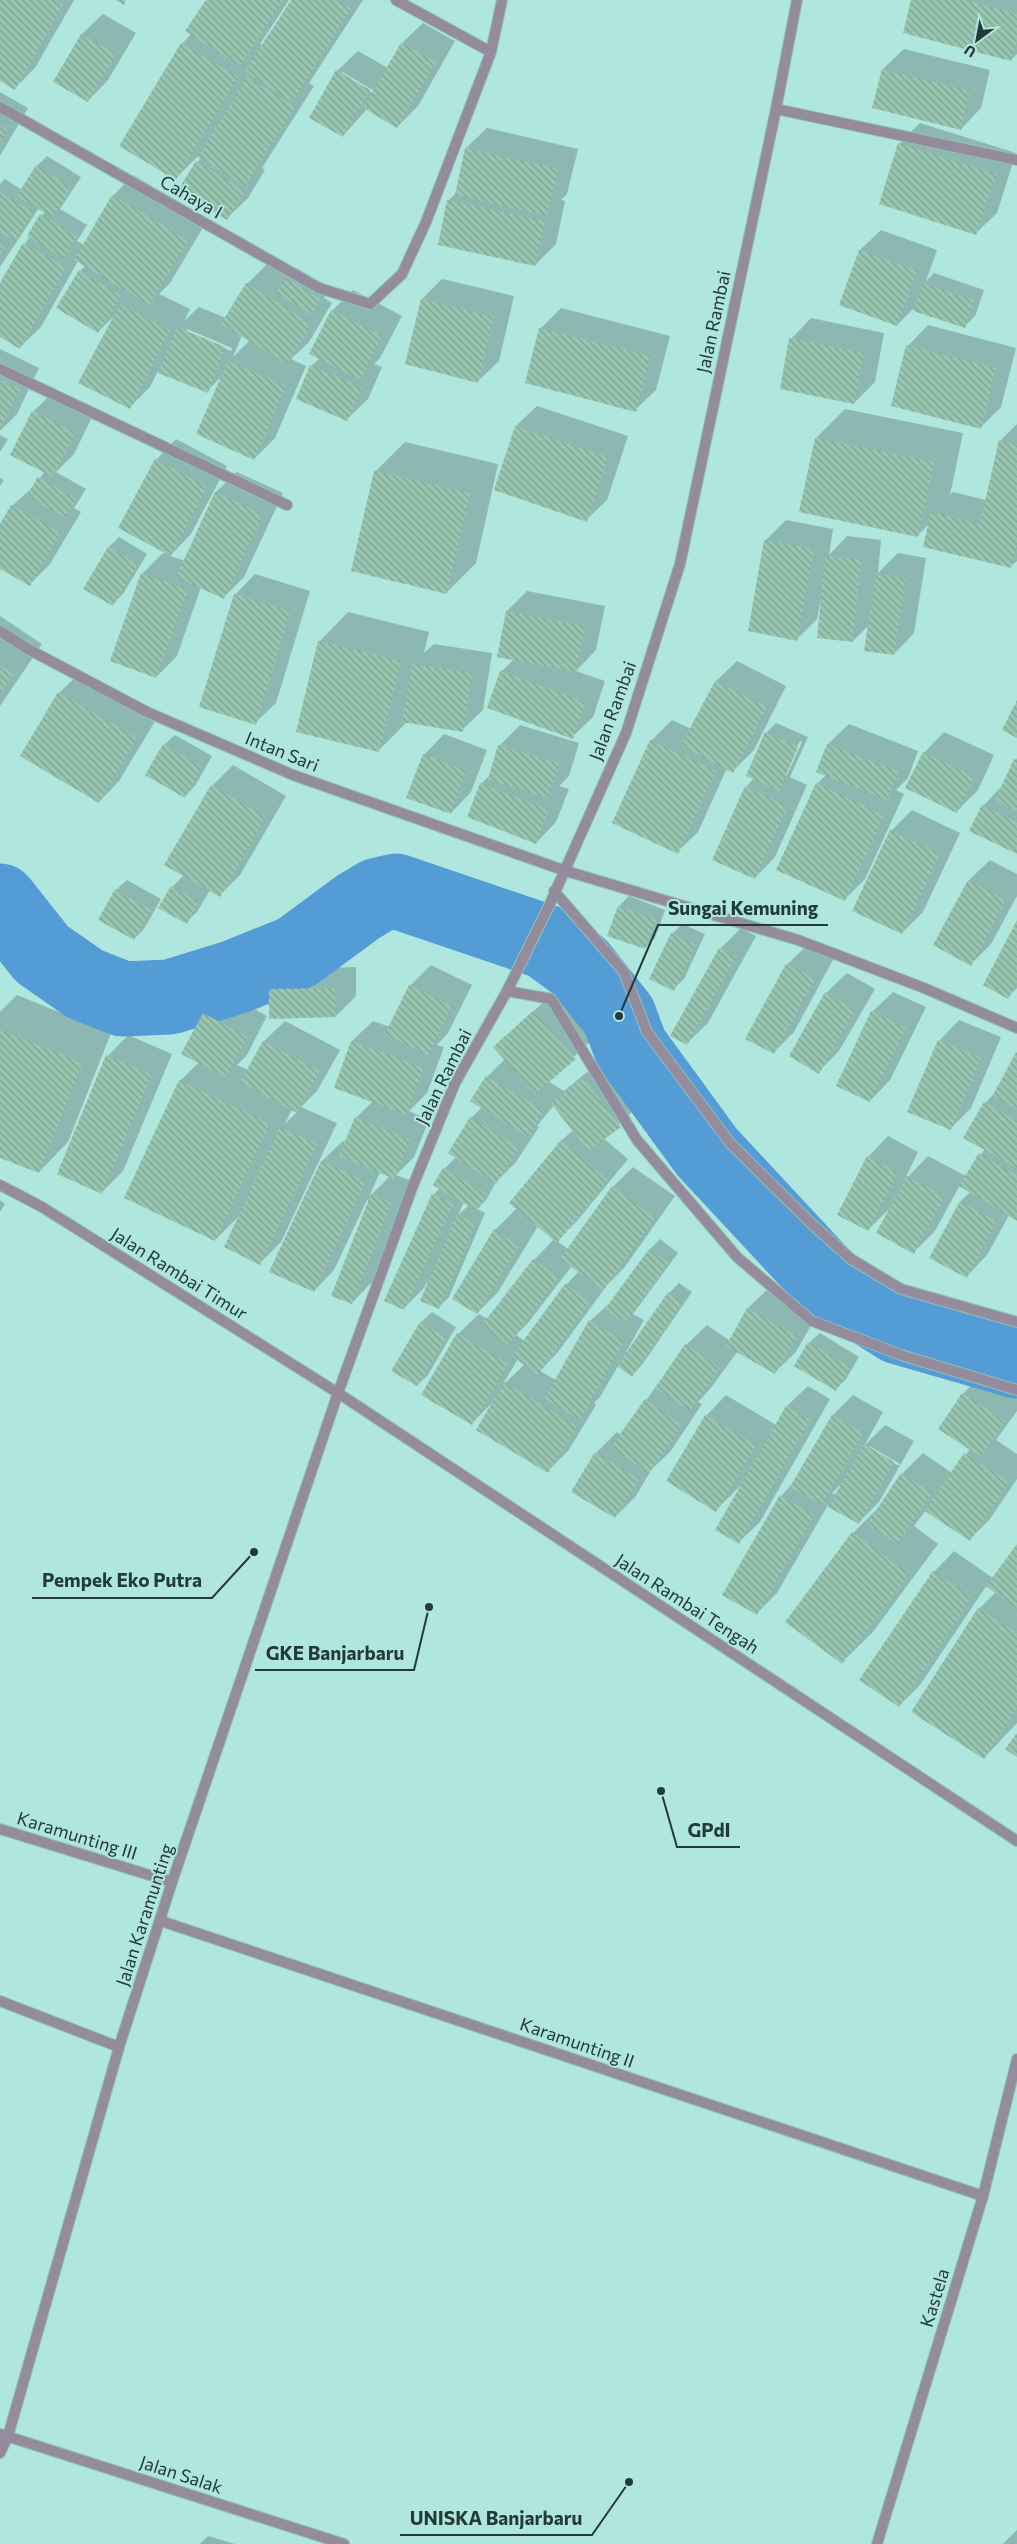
<svg xmlns="http://www.w3.org/2000/svg" width="1017" height="2544" viewBox="0 0 1017 2544" font-family="Commissioner,sans-serif">
<style>
.shadow{fill:#0003;fill-rule:evenodd}
.lines{fill:none;stroke-linecap:round;stroke-linejoin:round}
.river{stroke:#549cd6;stroke-width:75}
.building{fill:url(#building-back-hatch)}
.pedestrian-casing{stroke:#90c0b9;stroke-width:12}
.minor-casing{stroke:#90c0b9;stroke-width:12}
.tertiary-casing{stroke:#90c0b9;stroke-width:12}
.pedestrian{stroke:#948c9d;stroke-width:10}
.minor{stroke:#948c9d;stroke-width:10}
.tertiary{stroke:#948c9d;stroke-width:10}
.labels{text-anchor:middle;stroke-width:4;stroke-linejoin:round;paint-order:stroke}
.street-label{font-size:18px;fill:#243a37;stroke:#afe6de}
.leader{fill:none;stroke:#243a37;stroke-width:2}
.callout-dot{fill:#243a37;stroke:#afe6de;stroke-width:2}
.callout-label{font-size:19px;text-anchor:middle;font-weight:bold;fill:#243a37;stroke:#afe6de;stroke-width:4;stroke-linejoin:round;paint-order:stroke}
</style>
<defs>
<pattern id="building-back-hatch" width="6" height="6" patternUnits="userSpaceOnUse" patternTransform="scale(1.25)"><rect width="6" height="6" fill="#98c6b1"/><path d="M-1 5l2 2M0 0l6 6M5-1l2 2" fill="none" stroke="#7ca291"/></pattern>
</defs>
<rect width="100%" height="100%" fill="#afe6de"/>
<g class="shadow">
<polygon points="0,0 74,0 35,68 15,88 0,80"/>
<polygon points="207,0 289,0 260,44 263,45 292,0 363,0 309,83 314,86 262,168 265,170 248,198 227,218 180,190 201,157 198,156 175,179 182,44 191,34"/>
<polygon points="913,0 1017,0 1017,54 1011,60"/>
<polygon points="103,14 136,33 108,80 88,101 55,82 82,34"/>
<path d="M423,23L455,41L418,106L397,127L367,109L343,136L337,71L358,51L388,68L402,43ZM342,72L376,92L375,94L342,75Z"/>
<polygon points="904,49 990,70 981,108 961,129 883,69"/>
<polygon points="0,92 28,108 0,156"/>
<polygon points="920,123 1016,153 997,213 976,233 899,144"/>
<polygon points="487,128 578,149 567,194 561,200 565,201 556,244 535,265 448,201 456,193 466,148"/>
<path d="M47,156L81,177L60,209L87,225L77,241L84,245L113,196L133,175L208,219L170,283L159,294L190,309L184,321L199,307L226,318L247,284L267,264L289,277L297,268L330,288L324,298L332,303L309,342L291,359L306,366L275,438L254,459L222,376L207,391L158,371L150,387L129,408L115,315L98,332L80,271L86,265L78,261L41,327L20,347L0,336V285L45,211L39,208L0,267V184L5,179L22,190L37,166ZM187,329L232,348L231,351L187,332ZM242,335L250,340L233,357Z"/>
<polygon points="881,230 937,250 926,281 934,273 984,290 975,316 965,326 917,305 897,325 841,304 860,250"/>
<polygon points="442,279 514,296 499,361 478,381 422,299"/>
<polygon points="353,290 402,316 380,358 374,364 382,367 368,399 347,419 311,366 320,358 332,311"/>
<polygon points="561,308 670,336 656,390 635,410 540,329"/>
<polygon points="811,318 884,333 875,382 854,403 791,339"/>
<polygon points="928,325 1016,348 1001,407 980,428 908,346"/>
<polygon points="0,349 39,368 17,414 0,431"/>
<polygon points="54,391 95,411 74,454 56,472 86,489 74,508 81,512 50,564 29,585 0,568 0,526 12,506 34,486 45,471 12,454 33,412"/>
<polygon points="537,406 628,436 607,500 586,520 516,426"/>
<polygon points="845,409 963,433 950,495 953,492 986,500 1000,441 1017,424 1017,561 1011,566 930,523 918,535 801,511 816,438"/>
<polygon points="0,435 8,439 0,452"/>
<polygon points="176,439 227,466 191,534 170,556 185,561 216,492 237,472 283,493 244,577 223,598 201,587 177,656 156,677 142,574 163,553 169,554 156,460"/>
<polygon points="405,442 498,464 476,563 447,592 375,472"/>
<polygon points="0,478 4,480 0,486"/>
<polygon points="786,520 833,529 829,555 847,536 881,540 878,573 898,553 926,558 914,633 894,654 870,624 853,641 822,603 820,603 817,619 796,640 765,541"/>
<polygon points="119,537 147,554 123,594 112,605 85,588 109,547"/>
<polygon points="255,574 310,591 276,703 255,723 235,595"/>
<polygon points="527,591 605,606 596,650 576,671 605,681 593,717 572,737 501,672 514,659 507,611"/>
<polygon points="348,612 429,632 424,653 434,644 492,653 483,710 462,730 407,722 378,751 319,642"/>
<polygon points="0,616 42,644 0,706"/>
<polygon points="737,661 786,686 754,750 733,771 727,768 698,832 677,852 651,741 672,720 691,729 716,681"/>
<polygon points="80,673 157,718 119,781 99,802 59,693"/>
<path d="M776,723L808,737L790,777L807,785L775,857L755,878L746,787L754,778L766,733ZM800,741L802,742L787,775H784Z"/>
<polygon points="849,724 918,751 908,778 896,790 904,794 865,879 844,900 817,784 826,775 818,772 828,744"/>
<polygon points="520,725 579,743 569,776 559,786 569,789 556,822 536,843 481,784 491,774 499,746"/>
<polygon points="944,732 994,755 978,790 957,811 924,753"/>
<polygon points="444,734 487,750 471,792 451,813 424,755"/>
<polygon points="175,735 212,756 195,786 185,796 164,745"/>
<polygon points="1017,758 1017,852 983,806 1004,784"/>
<polygon points="233,765 286,796 240,875 219,896 210,890 197,912 186,922 172,887 184,875 212,786"/>
<polygon points="912,810 960,833 923,912 902,933 891,831"/>
<polygon points="990,860 1017,874 1017,896 991,944 971,964 935,945 969,880"/>
<polygon points="127,880 161,899 144,929 134,939 116,890"/>
<polygon points="629,896 665,910 655,938 645,948 619,906"/>
<polygon points="1017,923 1017,988 1008,997"/>
<polygon points="682,924 705,934 684,979 673,989 672,934"/>
<polygon points="741,928 756,936 708,1023 687,1043 720,949"/>
<polygon points="808,944 834,958 794,1032 773,1053 787,965"/>
<path d="M431,965L472,985L448,1033L437,1045L444,1047L427,1093L409,1111L429,1120L414,1157L396,1175L412,1181L372,1282L352,1303L369,1201L367,1200L334,1270L314,1291L271,1271L322,1161L343,1141L346,1142L356,1118L373,1101L336,1087L352,1041L373,1021L390,1027L410,986ZM380,1172L390,1176L369,1197Z"/>
<polygon points="356,967 356,996 336,1016 270,990 291,969"/>
<polygon points="847,973 875,989 839,1051 818,1072 826,993"/>
<path d="M555,992L595,1037L548,1081L564,1091L604,1058L640,1105L603,1138L628,1159L577,1221L557,1241L568,1249L613,1187L633,1167L675,1196L624,1268L608,1284L558,1352L540,1371L556,1380L590,1321L612,1301L650,1249L660,1239L678,1253L633,1314L644,1320L626,1352L628,1353L669,1293L679,1283L692,1292L642,1365L632,1375L618,1366L600,1397L594,1403L596,1405L568,1451L547,1472L493,1402L472,1423L458,1334L479,1314L453,1299L495,1230L517,1208L561,1141L573,1130L554,1105L537,1126L539,1127L516,1162L496,1182L487,1199L477,1209L485,1213L449,1297L439,1307L427,1282L424,1288L404,1308L433,1195L440,1188L435,1185L444,1169L456,1157L471,1118L482,1107L487,1077L505,1059L494,1047ZM464,1202L469,1205L458,1215ZM538,1226L554,1239L534,1260L488,1319L477,1313L498,1292ZM572,1266L579,1271L566,1285L525,1341L516,1335L528,1323ZM518,1359L525,1364L505,1383L504,1382Z"/>
<polygon points="893,992 926,1007 890,1080 870,1101 872,1012"/>
<path d="M225,993L267,1016L247,1055L237,1065L248,1070L264,1041L285,1021L340,1050L317,1091L301,1107L337,1123L281,1242L260,1263L240,1215L215,1240L180,1081L199,1062L204,1014ZM292,1109L297,1112L285,1124Z"/>
<polygon points="17,995 111,1033 68,1142 39,1172 0,1157 0,1012"/>
<polygon points="959,1020 1001,1037 971,1108 950,1129 939,1041"/>
<polygon points="128,1035 172,1054 123,1171 102,1192 58,1173 108,1056"/>
<polygon points="1017,1053 1017,1220 1009,1215 987,1255 967,1276 961,1201 970,1192 960,1185 935,1231 914,1252 891,1207 868,1230 868,1157 888,1136 918,1152 904,1181 928,1156 966,1176 985,1149 985,1103 997,1091"/>
<polygon points="0,1200 5,1204 0,1212"/>
<polygon points="769,1288 817,1315 796,1352 775,1372 738,1351 710,1389 698,1402 702,1404 670,1452 651,1470 636,1496 615,1517 596,1453 617,1432 621,1435 686,1345 707,1325 730,1341 748,1308"/>
<polygon points="432,1312 456,1327 428,1375 417,1385 393,1370 421,1322"/>
<polygon points="820,1333 859,1357 846,1379 835,1390 809,1343"/>
<polygon points="983,1373 1017,1395 1017,1411 996,1440 1017,1454 1017,1479 990,1519 970,1539 926,1510 914,1526 938,1544 872,1633 842,1662 853,1533 882,1504 902,1474 923,1453 952,1473 970,1449 963,1394"/>
<polygon points="808,1386 830,1399 760,1522 739,1542 740,1486 716,1510 706,1416 726,1395 776,1425 787,1406"/>
<path d="M853,1395L883,1412L864,1446L885,1425L914,1441L879,1502L858,1523L828,1505L777,1593L756,1614L781,1496L793,1483L833,1415ZM869,1446L900,1464L899,1466L869,1449ZM842,1483L836,1495L832,1493Z"/>
<polygon points="1017,1546 1017,1723 984,1758 979,1609 996,1592 987,1585 920,1685 899,1706 934,1572 954,1551 993,1578"/>
<polygon points="1017,2530 1017,2544 1003,2544"/>
<polygon points="208,2536 235,2544 200,2544"/>
</g>
<g class="lines">
<polyline class="river" points="0,901 42,954 85,984 123,999 170,997 235,977 297,952 358,907 378,895 396,891 546,942 580,967 619,1016 631,1048 707,1152 828,1282 899,1327 1017,1361"/>
</g>
<g class="building">
<polygon points="0,0 55,0 63,5 15,90 0,81"/>
<polygon points="115,0 126,0 124,5"/>
<polygon points="206,0 283,0 240,66 185,31"/>
<polygon points="291,0 337,0 351,9 292,102 245,71"/>
<polygon points="911,0 964,0 1017,14 1017,39 1011,61 903,33"/>
<polygon points="81,34 116,54 88,102 53,82"/>
<polygon points="181,43 238,77 176,180 119,146"/>
<polygon points="401,43 436,62 397,128 363,108"/>
<polygon points="882,69 970,91 961,130 872,108"/>
<polygon points="336,70 370,90 343,137 309,118"/>
<polygon points="247,77 295,107 245,186 198,157"/>
<polygon points="0,125 8,129 0,143"/>
<polygon points="898,143 996,174 976,235 879,204"/>
<polygon points="465,148 558,169 547,216 455,195"/>
<polygon points="196,161 246,191 227,220 178,190"/>
<polygon points="36,165 71,188 53,218 17,196"/>
<polygon points="0,192 33,212 16,241 0,232"/>
<polygon points="112,195 188,240 150,305 74,260"/>
<polygon points="447,200 545,221 535,266 438,245"/>
<polygon points="40,214 77,236 63,259 27,236"/>
<polygon points="23,243 66,267 20,349 0,337 0,283"/>
<polygon points="0,244 5,247 0,255"/>
<polygon points="859,250 917,270 897,326 839,305"/>
<polygon points="79,270 121,296 98,333 56,308"/>
<polygon points="286,278 321,299 311,314 276,293"/>
<polygon points="246,283 312,324 288,364 221,324"/>
<polygon points="923,283 974,300 965,328 913,311"/>
<polygon points="421,299 494,317 478,383 405,364"/>
<polygon points="120,304 170,330 130,409 78,383"/>
<polygon points="331,310 382,336 360,380 309,354"/>
<polygon points="177,327 225,347 208,393 158,373"/>
<polygon points="539,328 650,356 636,412 525,383"/>
<polygon points="789,338 864,353 854,404 780,389"/>
<polygon points="906,345 996,368 981,429 891,406"/>
<polygon points="228,361 286,386 254,460 196,434"/>
<polygon points="310,365 362,388 347,421 296,399"/>
<polygon points="0,380 20,389 0,430"/>
<polygon points="32,411 75,432 53,477 10,455"/>
<polygon points="515,426 608,457 587,522 494,490"/>
<polygon points="815,438 934,462 918,537 799,512"/>
<polygon points="999,440 1017,444 1017,544 1011,568 923,547 931,512 980,524"/>
<polygon points="155,459 207,487 171,556 118,528"/>
<polygon points="374,471 470,493 447,594 351,571"/>
<polygon points="38,477 77,499 65,518 27,496"/>
<polygon points="215,492 263,514 224,599 176,577"/>
<polygon points="11,505 61,533 30,586 0,569 0,524"/>
<polygon points="764,540 814,549 797,641 748,631"/>
<polygon points="108,547 138,564 113,606 83,589"/>
<polygon points="825,556 861,560 853,642 817,638"/>
<polygon points="141,573 188,590 156,678 110,661"/>
<polygon points="876,573 906,578 894,655 864,651"/>
<polygon points="234,594 290,611 256,725 199,707"/>
<polygon points="506,611 585,626 576,672 497,657"/>
<polygon points="318,641 401,661 379,752 296,732"/>
<polygon points="412,664 472,673 463,732 402,722"/>
<polygon points="0,665 13,674 0,694"/>
<polygon points="500,671 586,702 573,739 487,708"/>
<polygon points="715,681 767,707 733,773 681,745"/>
<polygon points="58,692 137,738 99,803 20,756"/>
<polygon points="1017,700 1017,738 1002,730"/>
<polygon points="765,732 798,747 779,791 746,776"/>
<polygon points="650,740 716,771 678,854 612,823"/>
<polygon points="163,744 202,767 185,798 145,775"/>
<polygon points="827,744 899,772 887,800 816,772"/>
<polygon points="498,745 559,763 548,798 488,779"/>
<polygon points="923,752 974,776 957,813 905,788"/>
<polygon points="423,754 467,771 451,814 406,798"/>
<polygon points="1014,759 1017,760 1017,811 995,800"/>
<polygon points="480,783 549,810 536,844 467,817"/>
<polygon points="816,783 884,815 845,901 776,870"/>
<polygon points="211,785 266,817 220,897 164,865"/>
<polygon points="745,786 788,806 755,879 712,860"/>
<polygon points="982,805 1017,822 1017,854 969,831"/>
<polygon points="890,830 940,854 902,934 852,911"/>
<polygon points="968,880 1006,900 971,966 933,945"/>
<polygon points="171,886 199,902 187,924 158,908"/>
<polygon points="115,889 151,910 134,940 98,920"/>
<polygon points="618,906 656,920 645,949 607,936"/>
<polygon points="1017,920 1017,982 1008,999 983,985"/>
<polygon points="671,933 696,945 674,991 649,979"/>
<polygon points="719,948 736,957 687,1045 670,1036"/>
<polygon points="786,964 815,979 774,1054 745,1039"/>
<polygon points="409,985 452,1006 428,1055 385,1034"/>
<polygon points="335,988 336,1017 269,1019 269,989"/>
<polygon points="825,992 855,1010 819,1074 789,1056"/>
<polygon points="533,1011 576,1059 535,1094 493,1047"/>
<polygon points="871,1011 906,1028 870,1102 836,1086"/>
<polygon points="203,1013 248,1037 226,1077 181,1054"/>
<polygon points="0,1030 83,1063 39,1173 0,1158"/>
<polygon points="938,1040 981,1058 951,1130 907,1112"/>
<polygon points="263,1041 320,1071 297,1113 240,1082"/>
<polygon points="351,1041 424,1068 407,1115 334,1088"/>
<polygon points="1016,1052 1017,1053 1017,1109 993,1095"/>
<polygon points="106,1055 152,1074 102,1194 57,1174"/>
<polygon points="486,1076 544,1111 528,1137 470,1101"/>
<polygon points="583,1078 621,1127 588,1151 551,1103"/>
<polygon points="179,1080 270,1124 215,1241 124,1198"/>
<polygon points="984,1102 1017,1121 1017,1168 963,1138"/>
<polygon points="355,1117 410,1140 394,1179 339,1156"/>
<polygon points="470,1117 519,1148 496,1184 448,1153"/>
<polygon points="280,1127 317,1144 260,1265 224,1247"/>
<polygon points="561,1140 608,1180 557,1243 509,1203"/>
<polygon points="979,1153 1017,1176 1017,1221 959,1186"/>
<polygon points="867,1156 898,1173 868,1231 837,1215"/>
<polygon points="321,1161 366,1181 314,1292 269,1272"/>
<polygon points="443,1168 487,1194 477,1211 433,1185"/>
<polygon points="907,1176 945,1196 914,1254 876,1233"/>
<polygon points="612,1186 655,1218 603,1290 560,1259"/>
<polygon points="371,1194 392,1202 352,1304 331,1296"/>
<polygon points="432,1194 453,1204 404,1310 384,1301"/>
<polygon points="960,1201 997,1221 967,1278 929,1258"/>
<polygon points="457,1215 476,1223 439,1309 420,1301"/>
<polygon points="494,1229 519,1246 477,1314 452,1299"/>
<polygon points="649,1249 669,1263 625,1324 605,1309"/>
<polygon points="533,1259 559,1278 508,1345 482,1325"/>
<polygon points="565,1284 590,1302 538,1375 512,1356"/>
<polygon points="668,1292 683,1303 632,1377 617,1366"/>
<polygon points="747,1308 797,1336 775,1374 726,1346"/>
<polygon points="589,1320 624,1341 580,1420 544,1399"/>
<polygon points="420,1322 447,1337 417,1386 391,1371"/>
<polygon points="457,1333 508,1364 472,1425 421,1395"/>
<polygon points="808,1342 850,1367 836,1391 794,1366"/>
<polygon points="685,1344 720,1368 690,1411 655,1388"/>
<polygon points="504,1382 577,1426 548,1473 476,1430"/>
<polygon points="962,1393 1005,1421 981,1457 938,1429"/>
<polygon points="645,1399 682,1425 649,1474 611,1447"/>
<polygon points="786,1406 810,1420 739,1544 715,1530"/>
<polygon points="705,1415 756,1445 716,1512 666,1481"/>
<polygon points="832,1415 863,1433 822,1505 790,1487"/>
<polygon points="864,1444 894,1462 859,1524 828,1507"/>
<polygon points="595,1452 639,1479 615,1518 571,1492"/>
<polygon points="964,1453 1009,1482 970,1541 925,1511"/>
<polygon points="901,1473 932,1493 897,1544 867,1524"/>
<polygon points="780,1495 814,1515 757,1615 722,1595"/>
<polygon points="852,1532 909,1574 842,1664 785,1622"/>
<polygon points="1017,1544 1017,1609 986,1586"/>
<polygon points="933,1571 972,1598 899,1707 859,1680"/>
<polygon points="978,1608 1017,1633 1017,1708 984,1759 911,1712"/>
<polygon points="1017,1733 1017,1757 1005,1749"/>
</g>
<g class="lines">
<defs>
<g id="pedestrian">
<polyline points="554,891 624,972 647,1032 730,1143 813,1225 851,1259 901,1289 1017,1322"/>
<polyline points="507,991 551,999 637,1140 737,1257 812,1321 901,1355 1017,1390"/>
</g>
<g id="minor">
<polyline points="396,0 491,52"/>
<polyline points="0,107 319,288 370,304 402,274 426,222 491,52 502,0"/>
<polyline points="776,109 1017,160"/>
<polyline points="0,369 287,505"/>
<polyline points="0,1185 42,1207 338,1393 172,1882 119,2047 8,2436 0,2453"/>
<polyline points="0,1829 172,1882"/>
<polyline points="161,1921 983,2196"/>
<polyline points="0,2001 119,2047"/>
<polyline points="0,2434 344,2544"/>
</g>
<g id="tertiary">
<polyline points="797,0 776,109 680,564 626,733 548,908 507,991 455,1083 412,1188 338,1393 1017,1841"/>
<polyline points="0,631 28,649 147,712 293,775 566,871 798,940 924,988 1017,1028"/>
<polyline points="877,2544 983,2196 1017,2059"/>
</g>
</defs>
<use href="#pedestrian" class="pedestrian-casing"/>
<use href="#minor" class="minor-casing"/>
<use href="#tertiary" class="tertiary-casing"/>
<use href="#pedestrian" class="pedestrian"/>
<use href="#minor" class="minor"/>
<use href="#tertiary" class="tertiary"/>
</g>
<g class="labels">
<g class="street-label">
<text transform="translate(191 197) rotate(30)" y="6">Cahaya I</text>
<text transform="translate(714 322) rotate(-78)" y="6">Jalan Rambai</text>
<text transform="translate(613 711) rotate(-70)" y="6">Jalan Rambai</text>
<text transform="translate(282 752) rotate(22)" y="6">Intan Sari</text>
<text transform="translate(444 1077) rotate(-64)" y="6">Jalan Rambai</text>
<text transform="translate(179 1274) rotate(32)" y="6">Jalan Rambai Timur</text>
<text transform="translate(687 1604) rotate(33)" y="6">Jalan Rambai Tengah</text>
<text transform="translate(77 1836) rotate(17)" y="6">Karamunting III</text>
<text transform="translate(145 1915) rotate(-72)" y="6">Jalan Karamunting</text>
<text transform="translate(577 2043) rotate(19)" y="6">Karamunting II</text>
<text transform="translate(935 2298) rotate(-73)" y="6">Kastela</text>
<text transform="translate(181 2475) rotate(18)" y="6">Jalan Salak</text>
</g>
</g>
<path class="leader" d="M619 1016L658 925H828M254 1552L212 1598H32M429 1607L414 1670H255M661 1791L677 1847H740M629 2482L592 2535H400"/>
<g class="callout-dot">
<circle cx="619" cy="1016" r="5"/>
<circle cx="254" cy="1552" r="5"/>
<circle cx="429" cy="1607" r="5"/>
<circle cx="661" cy="1791" r="5"/>
<circle cx="629" cy="2482" r="5"/>
</g>
<g class="callout-label">
<text x="743" y="915">Sungai Kemuning</text>
<text x="122" y="1587">Pempek Eko Putra</text>
<text x="335" y="1660">GKE Banjarbaru</text>
<text x="709" y="1837">GPdI</text>
<text x="496" y="2525">UNISKA Banjarbaru</text>
</g>
<g transform="translate(977 40) rotate(212)" stroke="#afe6de" stroke-width="4" paint-order="stroke">
<path d="M0-4L9 19L0 12L-9 19Z" fill="#243a37"/>
<text y="-8" font-size="14" font-weight="bold" text-anchor="middle" fill="#243a37">U</text>
</g>
</svg>
